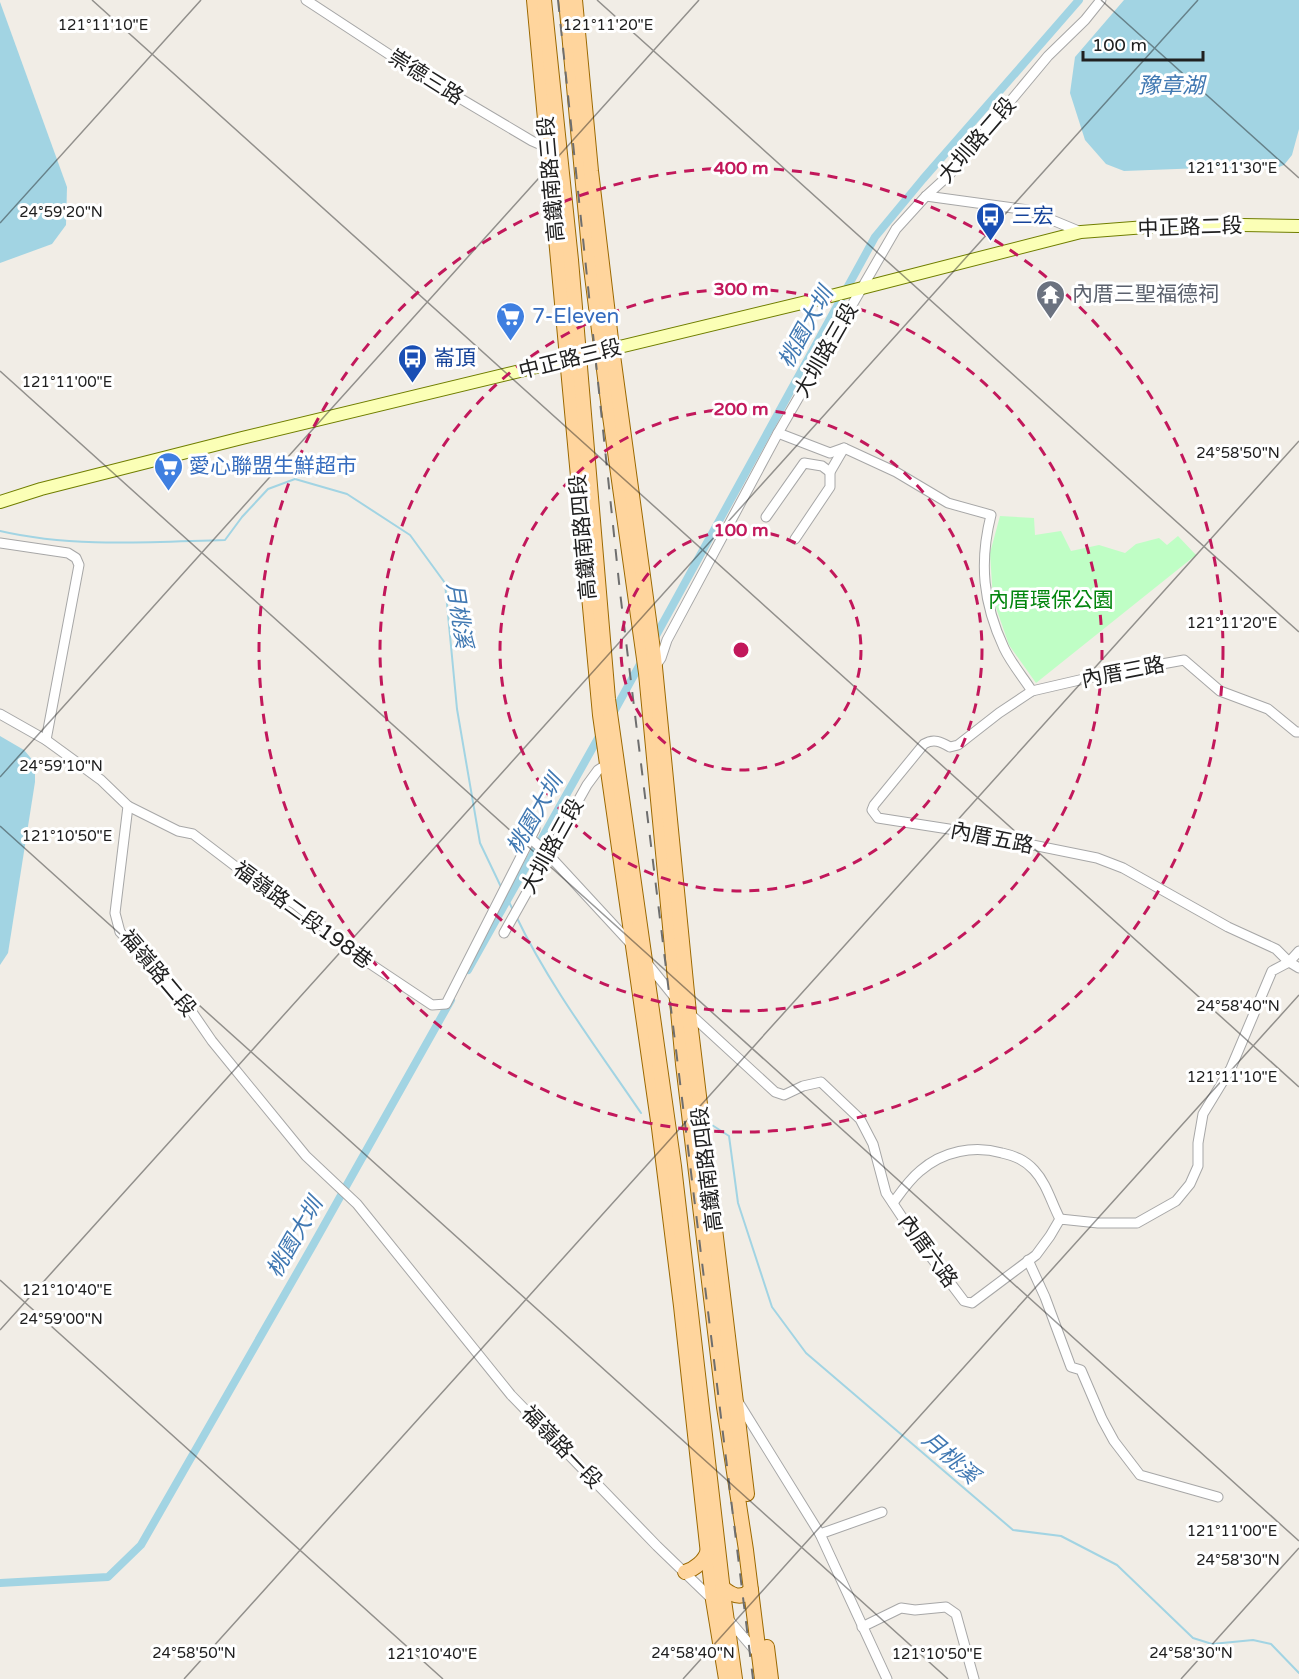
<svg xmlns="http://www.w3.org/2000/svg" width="1299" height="1679" viewBox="0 0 1299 1679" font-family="'Varela Round','Noto Sans TC',sans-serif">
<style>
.park{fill:#bffec5}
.water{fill:#a2d4e3}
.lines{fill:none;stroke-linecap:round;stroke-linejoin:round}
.stream{stroke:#a2d4e3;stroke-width:2}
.canal{stroke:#a2d4e3;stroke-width:8}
.street-casing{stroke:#a7a7a7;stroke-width:11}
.secondary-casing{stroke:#707e00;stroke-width:14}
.primary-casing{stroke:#9c6900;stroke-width:16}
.street{stroke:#fff;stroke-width:9}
.secondary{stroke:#fbffb6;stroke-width:12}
.primary{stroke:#ffd59d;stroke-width:14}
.rail{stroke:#6e6e6e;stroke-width:2;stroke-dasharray:12 12;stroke-linecap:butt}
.ticks{fill:none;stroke:#202020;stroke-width:1.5;stroke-opacity:0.45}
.ring{fill:none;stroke:#c2185b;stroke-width:3;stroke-dasharray:10 8}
.labels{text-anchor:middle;stroke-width:6;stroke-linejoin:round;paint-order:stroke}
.street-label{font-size:21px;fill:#202020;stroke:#fff}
.transit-label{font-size:21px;fill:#164399;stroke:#fff;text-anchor:start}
.worship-label{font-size:21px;fill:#5b616d;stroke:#fff;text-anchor:start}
.shop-label{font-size:21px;fill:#366cbe;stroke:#fff;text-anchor:start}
.park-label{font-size:21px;fill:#02850d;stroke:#fff}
.water-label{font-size:22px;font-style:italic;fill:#4078b2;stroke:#fff}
.ticks-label{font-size:15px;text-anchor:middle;fill:#202020;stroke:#fff;stroke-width:6;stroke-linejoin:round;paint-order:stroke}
.centre{fill:#c2185b;stroke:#fff;stroke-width:3}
.ring-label{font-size:18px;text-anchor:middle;font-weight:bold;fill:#c2185b;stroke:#fff;stroke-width:6;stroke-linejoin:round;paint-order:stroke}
</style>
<rect width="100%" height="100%" fill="#f1ede6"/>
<polygon class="park" points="1000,516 1034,518 1035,535 1061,531 1071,551 1099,545 1125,553 1136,544 1159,538 1167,545 1178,536 1196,555 1036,683 1009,645 993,599 990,553"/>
<g class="water">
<polygon points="1124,0 1299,0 1299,129 1292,155 1284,165 1274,169 1203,168 1124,171 1106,164 1085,140 1070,93 1075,57"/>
<polygon points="0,2 67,187 66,225 52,244 0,263"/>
<polygon points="0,736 24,750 35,763 35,782 8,953 0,965"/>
</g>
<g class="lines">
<g class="stream">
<path d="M0,531C73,548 150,542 225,540L242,517L268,489L295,479L347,494L410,535L445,583L457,709L480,843L502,889"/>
<polyline points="505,894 513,910"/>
<path d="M517,918C549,985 599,1051 641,1113"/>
<polyline points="712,1125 729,1136 738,1203 772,1307 806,1353 1013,1530 1061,1536 1117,1565 1193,1638 1212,1644 1253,1640 1271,1644 1299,1673"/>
</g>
<g class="canal">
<polyline points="653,641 875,237 923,179 1079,0"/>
<polyline points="611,717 644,657"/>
<polyline points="468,970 601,733"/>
<polyline points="0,1583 108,1577 141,1545 313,1245 451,1000"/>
</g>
<defs>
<g id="street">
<polyline points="306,0 419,74 532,141 548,148"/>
<polyline points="926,196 1028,210 1081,232"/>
<path d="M778,433L830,453L844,448L896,472L948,503L991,515C979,563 983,603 1004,648C1011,663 1023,677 1032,691"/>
<polyline points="766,517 804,463 822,466 830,472"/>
<polyline points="795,539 830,487 830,472 844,448"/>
<polyline points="0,543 68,553 76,558 79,565 46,740"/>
<polyline points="655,667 661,658 667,640 778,433 896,229 926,196 949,175 1048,56 1085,20 1101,0"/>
<polyline points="0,714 46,740 101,780 128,806 115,913 120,932 181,996 212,1041 306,1156 357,1204 511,1395 657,1546 714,1601"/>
<path d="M1299,732H1296L1268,709L1220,691L1184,660L1101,675L1032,691L999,713L958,745L950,747C941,742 934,738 924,744L874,805L872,810L878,818L968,832L1097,858L1123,868L1228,927L1276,949L1289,962L1299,968"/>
<polyline points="128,806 178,831 193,834 252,879 295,904 360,957 432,1005 446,1004 535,829"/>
<polyline points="531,839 547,853 632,945"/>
<polyline points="504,933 587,785 598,770 606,765"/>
<polyline points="647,963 676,999"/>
<polyline points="689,1013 775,1092 784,1095 803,1086 821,1082 860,1119 873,1144 886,1193 912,1232 964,1301 972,1303 1036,1255 1050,1236 1060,1219 1098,1223 1137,1223 1176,1201 1190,1184 1198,1166 1198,1143 1203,1114 1231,1068 1272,971 1289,962 1299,951"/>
<path d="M893,1203C901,1192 909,1180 920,1171C943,1151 974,1145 1002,1153C1015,1156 1025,1160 1034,1170C1047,1184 1051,1202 1060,1219"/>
<polyline points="1028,1260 1045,1297 1071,1367 1081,1370 1102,1419 1114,1441 1140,1475 1218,1497"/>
<polyline points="737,1400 820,1534 882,1512"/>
<polyline points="820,1534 887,1679"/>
<polyline points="728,1619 758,1654"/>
<polyline points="862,1627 901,1608 915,1610 946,1607 956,1614 974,1679"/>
</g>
<polyline id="secondary" points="0,502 41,489 242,438 831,296 1081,232 1185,224 1299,226"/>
<g id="primary">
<polyline points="534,0 600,715 659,1128 681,1306 713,1600 726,1679"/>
<polyline points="544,0 571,260 608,699 674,1166 724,1600 735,1679"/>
<polyline points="566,0 590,260 609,409 646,673 683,1064 724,1407 746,1550 762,1679"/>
<polyline points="575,0 591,171 612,348 654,657 689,1013 747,1494"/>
<path d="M685,1572C695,1569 705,1561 708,1550"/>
<path d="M722,1587C731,1595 741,1600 751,1590"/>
<polyline points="767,1647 771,1679"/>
</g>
</defs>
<use href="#street" class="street-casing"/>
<use href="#secondary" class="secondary-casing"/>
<use href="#primary" class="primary-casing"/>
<use href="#street" class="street"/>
<use href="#secondary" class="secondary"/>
<use href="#primary" class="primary"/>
<polyline class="rail" points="558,0 620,592 753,1679"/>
</g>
<path class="ticks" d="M92,0L1299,1087M597,0L1299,632M1101,0L1299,178M0,223L201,0M0,371L1299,1541M0,777L699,0M0,826L948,1679M0,1280L443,1679M0,1330L1198,0M184,1679L1299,441M683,1679L1299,995M1181,1679L1299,1548"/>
<g class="ring">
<circle cx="741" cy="650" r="120"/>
<circle cx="741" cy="650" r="241"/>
<circle cx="741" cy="650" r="361"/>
<circle cx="741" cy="650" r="482"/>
</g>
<defs>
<symbol id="bus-pin" viewBox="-11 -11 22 30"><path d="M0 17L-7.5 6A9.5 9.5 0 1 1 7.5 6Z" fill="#1a4fb4" stroke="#fff"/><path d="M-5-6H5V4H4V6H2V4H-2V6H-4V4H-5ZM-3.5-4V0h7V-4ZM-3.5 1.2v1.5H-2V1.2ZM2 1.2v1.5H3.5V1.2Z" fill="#fff"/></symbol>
<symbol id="temple-pin" viewBox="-11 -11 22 30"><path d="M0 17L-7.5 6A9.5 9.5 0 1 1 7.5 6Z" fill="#6b7280" stroke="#fff"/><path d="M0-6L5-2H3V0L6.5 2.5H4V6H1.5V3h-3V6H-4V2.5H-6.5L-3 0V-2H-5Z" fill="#fff"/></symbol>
<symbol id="supermarket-pin" viewBox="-11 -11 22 30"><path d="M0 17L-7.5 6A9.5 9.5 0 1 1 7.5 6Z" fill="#3f7fe0" stroke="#fff"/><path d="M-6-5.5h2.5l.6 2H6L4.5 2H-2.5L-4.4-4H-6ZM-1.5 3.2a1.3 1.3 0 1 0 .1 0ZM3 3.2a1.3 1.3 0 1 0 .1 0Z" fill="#fff"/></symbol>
</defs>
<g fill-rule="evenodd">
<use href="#bus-pin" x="974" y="200" width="33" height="45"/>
<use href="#temple-pin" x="1034" y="278" width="33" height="45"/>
<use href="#supermarket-pin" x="494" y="300" width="33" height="45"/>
<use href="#bus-pin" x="396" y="342" width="33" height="45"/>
<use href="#supermarket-pin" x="152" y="450" width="33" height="45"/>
</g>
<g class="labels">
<g class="street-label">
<text transform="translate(426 77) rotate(32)" y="7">崇德三路</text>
<text transform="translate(977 140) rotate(-49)" y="7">大圳路二段</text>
<text transform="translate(551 179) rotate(-95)" y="7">高鐵南路三段</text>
<text transform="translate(1190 227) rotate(-2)" y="7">中正路二段</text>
<text transform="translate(826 350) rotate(-60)" y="7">大圳路三段</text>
<text transform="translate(570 359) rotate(-14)" y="7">中正路三段</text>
<text transform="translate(583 537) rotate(-95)" y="7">高鐵南路四段</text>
<text transform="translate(1123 672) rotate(-11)" y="7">內厝三路</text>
<text transform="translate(992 838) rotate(11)" y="7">內厝五路</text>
<text transform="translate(552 846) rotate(-61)" y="7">大圳路三段</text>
<text transform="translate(303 915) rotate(36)" y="7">福嶺路二段198巷</text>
<text transform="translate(158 973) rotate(50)" y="7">福嶺路二段</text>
<text transform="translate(707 1169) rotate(-97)" y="7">高鐵南路四段</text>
<text transform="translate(928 1251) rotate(54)" y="7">內厝六路</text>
<text transform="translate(562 1447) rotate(46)" y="7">福嶺路一段</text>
</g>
<g class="transit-label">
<text x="1012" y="223">三宏</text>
<text x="434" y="365">崙頂</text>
</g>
<g class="worship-label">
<text x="1072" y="301">內厝三聖福德祠</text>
</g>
<g class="shop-label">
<text x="532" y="323">7-Eleven</text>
<text x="189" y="473">愛心聯盟生鮮超市</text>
</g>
<g class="park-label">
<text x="1051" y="607">內厝環保公園</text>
</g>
<g class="water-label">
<text x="1171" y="93">豫章湖</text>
<text transform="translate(805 327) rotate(-61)" y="8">桃園大圳</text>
<text transform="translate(460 615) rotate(81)" y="8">月桃溪</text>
<text transform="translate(534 814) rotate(-60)" y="8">桃園大圳</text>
<text transform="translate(294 1237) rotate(-60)" y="8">桃園大圳</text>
<text transform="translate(951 1457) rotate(41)" y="8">月桃溪</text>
</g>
</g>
<g class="ticks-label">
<text x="103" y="30">121°11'10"E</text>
<text x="608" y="30">121°11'20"E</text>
<text x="1232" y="173">121°11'30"E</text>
<text x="61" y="217">24°59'20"N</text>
<text x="67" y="387">121°11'00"E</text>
<text x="1238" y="458">24°58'50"N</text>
<text x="1232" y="628">121°11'20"E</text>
<text x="61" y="771">24°59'10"N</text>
<text x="67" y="841">121°10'50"E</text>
<text x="1238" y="1011">24°58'40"N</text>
<text x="1232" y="1082">121°11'10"E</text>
<text x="67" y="1295">121°10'40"E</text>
<text x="61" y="1324">24°59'00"N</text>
<text x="1232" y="1536">121°11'00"E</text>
<text x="1238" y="1565">24°58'30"N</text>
<text x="194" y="1658">24°58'50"N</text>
<text x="693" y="1658">24°58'40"N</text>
<text x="1191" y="1658">24°58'30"N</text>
<text x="432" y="1659">121°10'40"E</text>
<text x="937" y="1659">121°10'50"E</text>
</g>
<circle cx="741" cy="650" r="9" class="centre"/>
<g class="ring-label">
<text x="741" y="174">400 m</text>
<text x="741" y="295">300 m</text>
<text x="741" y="415">200 m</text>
<text x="741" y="536">100 m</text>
</g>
<path d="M1083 51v9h120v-9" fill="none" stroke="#202020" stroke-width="3"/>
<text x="1092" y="51" font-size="18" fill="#202020" stroke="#ffffff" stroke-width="4.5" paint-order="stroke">100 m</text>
</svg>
